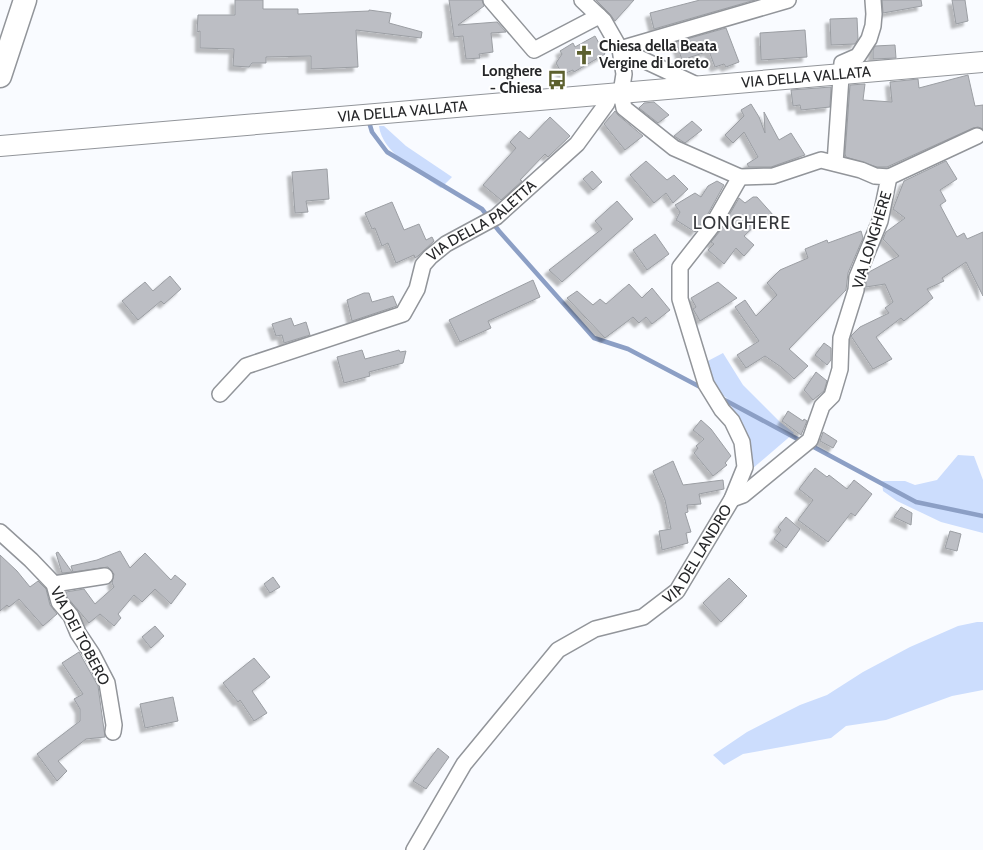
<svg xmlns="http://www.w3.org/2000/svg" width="983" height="850" viewBox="0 0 983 850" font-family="Cabin,sans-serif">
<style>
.green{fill:#ccddfd}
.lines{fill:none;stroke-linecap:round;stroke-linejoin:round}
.stream{stroke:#8c9fc5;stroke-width:4.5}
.building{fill:#bcbec4;stroke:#9b9ea3;filter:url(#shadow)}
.minor-casing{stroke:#92959a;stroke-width:18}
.major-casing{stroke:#92959a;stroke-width:22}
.highway-casing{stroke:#92959a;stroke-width:25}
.minor{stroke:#fff;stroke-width:15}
.major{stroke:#fff;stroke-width:20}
.highway{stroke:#fff;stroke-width:22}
.labels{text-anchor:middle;stroke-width:4;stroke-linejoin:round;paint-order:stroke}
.poi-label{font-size:15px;font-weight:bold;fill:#262729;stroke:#fff;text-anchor:start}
.street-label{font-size:15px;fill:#262729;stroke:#fff}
.quarter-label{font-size:18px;letter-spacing:1px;fill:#36383c;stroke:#fff}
</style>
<defs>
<filter id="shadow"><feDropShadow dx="-4.5" dy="4.5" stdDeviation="1" flood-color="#0004"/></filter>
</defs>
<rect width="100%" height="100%" fill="#f9fbff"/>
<g class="green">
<path d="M379,126H384L406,146L452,177L441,188C420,173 382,153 379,126Z"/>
<polygon points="723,353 743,385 780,422 794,433 752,469 738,419 727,398 716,392 704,363"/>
<polygon points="958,455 974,456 983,480 983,533 941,522 897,501 883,491 882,481 905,481 915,485 937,480"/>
<polygon points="977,622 983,622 983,690 952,696 886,720 846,726 831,738 743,754 724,765 713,755 747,732 800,705 827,695 863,672 910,647 958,626"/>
</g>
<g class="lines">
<g class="stream">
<polyline points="369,122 372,132 387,152 482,209 499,231 594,338 628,349 704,389"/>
<polyline points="719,397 803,442"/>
<polyline points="810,445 916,502 983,516"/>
</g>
</g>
<g class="building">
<polygon points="235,0 263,0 263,9 298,9 298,14 369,11 369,10 391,13 389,23 422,32 421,38 356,30 358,67 311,69 311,56 266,57 266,63 252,63 249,67 233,66 234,49 200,48 200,31 197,32 198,15 235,15"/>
<polygon points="449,0 482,0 484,6 458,25 497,22 506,32 491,33 493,52 479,54 480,58 466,59 463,36 454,37"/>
<polygon points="596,0 634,0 615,21 610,14"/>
<polygon points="700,0 755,0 654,29 650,13"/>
<polygon points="882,0 921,0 922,6 883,13"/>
<polygon points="952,0 965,0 968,21 956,24"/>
<polygon points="857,18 858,39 855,44 831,45 830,19"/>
<polygon points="726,28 739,62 726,67 724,64 715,67 709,51 682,60 676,42"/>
<polygon points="805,30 807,57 761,60 760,33"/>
<polygon points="595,36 605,54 574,72 573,70 566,73 561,72 556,63 562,54 560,51 573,43 575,47"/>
<polygon points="895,45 896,58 873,59 873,50 875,46"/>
<polygon points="968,75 975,106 983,105 983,129 978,127 973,128 887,167 877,167 846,157 845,154 850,85 865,84 863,100 892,102 890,82 918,79 919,88"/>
<polygon points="831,87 830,107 801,110 800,105 793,106 791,90"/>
<polygon points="654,102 669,115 658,123 639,108 644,103"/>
<polygon points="751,104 759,117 765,133 764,112 779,140 791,133 805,155 771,167 749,167 747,164 758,157 744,132 733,143 725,135 744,116 741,110"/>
<polygon points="615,111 618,115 643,136 625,150 604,124"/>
<polygon points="550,117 570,136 548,157 545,154 520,180 522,181 501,200 483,185 516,148 510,142 520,131 529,139"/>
<polygon points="692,121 702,130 685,143 674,136"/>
<polygon points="646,161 667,180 674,175 688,189 673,203 666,193 654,203 630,175"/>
<polygon points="946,161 957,179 940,190 946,201 940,205 957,237 964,233 967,239 983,232 983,296 966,262 942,278 944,281 927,289 933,298 904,321 901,318 876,337 892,359 873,369 851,336 860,327 889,313 885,308 893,302 885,284 866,287 866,279 869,272 899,256 883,239 886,232 905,218 893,209 904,181"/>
<polygon points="327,169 329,199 306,201 308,212 295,213 292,172"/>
<polygon points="592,171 602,182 593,190 583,179"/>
<polygon points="717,181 724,185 704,221 695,232 676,220 680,212 675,205 695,193 701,197 708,186"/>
<polygon points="753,197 757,197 774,216 759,222 744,236 754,245 744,256 736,248 724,264 708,250 714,244 711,242 720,231 739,198 745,203"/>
<polygon points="617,201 633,219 562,282 549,270 602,229 595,221"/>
<polygon points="392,202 404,230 419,224 426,240 432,237 434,241 418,256 415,258 414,255 396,263 388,243 382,246 375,228 372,229 365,213"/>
<polygon points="861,231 863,238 848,273 846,290 789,349 808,366 794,379 781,367 765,356 746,368 737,355 759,341 735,307 745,300 756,316 777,295 767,283 780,270 808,258 805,249 827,240 828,243"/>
<polygon points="655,234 669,254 647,270 633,250"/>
<polygon points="170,276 181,289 164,304 161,301 138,320 122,301 145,282 153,291"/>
<polygon points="533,280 540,297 488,321 491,328 460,342 449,320"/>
<polygon points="718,282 737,298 700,321 693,309 696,307 691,298"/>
<polygon points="629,284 642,298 652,288 670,310 652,324 646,317 639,323 633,317 605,338 567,298 577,291 593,305 600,299 606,304"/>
<polygon points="364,293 369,293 372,302 393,296 397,306 352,321 347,300"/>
<polygon points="291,318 294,326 306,322 310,335 284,343 282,335 276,336 272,324"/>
<polygon points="824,343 831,348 831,360 827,365 815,355"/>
<polygon points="362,350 365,359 399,350 400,352 406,351 403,363 369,372 370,376 344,383 337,357"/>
<polygon points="816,372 827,381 824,391 813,400 804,390"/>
<polygon points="788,411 803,421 804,419 807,421 801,435 782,421"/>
<polygon points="701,420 711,429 731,456 725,463 727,465 713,476 694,453 698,448 696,446 704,439 693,430"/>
<polygon points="823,432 837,441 833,448 820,441"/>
<polygon points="673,461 683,485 723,480 724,489 699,494 701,504 687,505 688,512 685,513 691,532 686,533 688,543 662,550 659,531 671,529 665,500 653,471"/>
<polygon points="815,468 827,477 829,475 847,489 854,480 872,494 855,516 851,513 828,542 798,520 813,500 799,489"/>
<polygon points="901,507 912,513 911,525 894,517"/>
<polygon points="786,517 800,529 786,548 774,539 781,530 778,527"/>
<polygon points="950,531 961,534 957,551 945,548"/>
<polygon points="120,551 130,568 145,553 171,580 175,575 186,584 171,604 155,589 142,602 134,595 118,614 121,618 114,626 100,614 89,623 67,597 66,592 84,589 95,604 114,587 112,583 114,574 108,567 73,572 71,566 97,560"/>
<polygon points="58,552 72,572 62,573 56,553"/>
<polygon points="0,555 17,571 30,587 38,581 46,589 50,605 57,614 43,626 19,599 9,607 7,605 0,611"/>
<polygon points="273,577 280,587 270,593 264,584"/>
<polygon points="729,578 747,596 721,622 703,603"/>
<polygon points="155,626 164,636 151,648 142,637"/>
<polygon points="79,652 98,686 105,737 86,739 58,761 67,771 57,781 37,754 80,721 80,709 74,699 83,694 62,663"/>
<polygon points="254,658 270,677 252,691 267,713 254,721 240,700 238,702 223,683"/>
<polygon points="173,697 178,721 145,728 140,704"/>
<polygon points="438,748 449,757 426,789 413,781"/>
</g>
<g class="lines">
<defs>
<g id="minor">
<polyline points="491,0 534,50 599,16"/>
<polyline points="582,0 604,21 620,49 624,74 621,93 624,108 674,148 740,177 773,176 821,160 861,170 875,176 889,177 880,221 857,277 856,290 841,338 840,369 832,396 822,406 810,440 743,495 732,499"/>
<polyline points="620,49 788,0"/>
<polyline points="620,49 699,86"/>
<polyline points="835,163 842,63 858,56 869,39 873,26 874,14 873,0"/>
<polyline points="889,177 977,136"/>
<path id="s1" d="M220,394L246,366L403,314L417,289L423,265L430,257L446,244L496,217L577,144L607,103V94"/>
<polyline points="0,532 31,560 54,584 59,602 71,616 78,633 92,654 107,683 114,725 113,732"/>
<polyline points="54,584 105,576"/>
<path id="s2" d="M414,850L464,764L558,650L595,629L643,617L677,591L732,499L745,467L742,442L732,421L722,410L706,384L680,299V267L712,226L740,177"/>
</g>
<g id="major">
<path id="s3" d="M0,146L983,62"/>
</g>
<polyline id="highway" points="0,76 25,0"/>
</defs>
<use href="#minor" class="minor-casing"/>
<use href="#major" class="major-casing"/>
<use href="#highway" class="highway-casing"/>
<use href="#minor" class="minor"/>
<use href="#major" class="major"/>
<use href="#highway" class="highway"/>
</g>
<defs>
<symbol id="church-bare" viewBox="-9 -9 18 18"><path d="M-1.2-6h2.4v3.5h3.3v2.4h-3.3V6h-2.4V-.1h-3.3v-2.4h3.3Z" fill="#5c602e" stroke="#fff" stroke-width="2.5" paint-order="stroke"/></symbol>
<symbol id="bus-bare" viewBox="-9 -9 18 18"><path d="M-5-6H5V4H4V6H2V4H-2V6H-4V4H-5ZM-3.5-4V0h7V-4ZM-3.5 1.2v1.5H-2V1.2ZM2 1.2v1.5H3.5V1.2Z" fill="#5c602e" stroke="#fff" stroke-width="2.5" paint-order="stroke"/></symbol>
</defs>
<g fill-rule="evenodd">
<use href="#church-bare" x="570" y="41" width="28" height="28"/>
<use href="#bus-bare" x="543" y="66" width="28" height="28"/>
</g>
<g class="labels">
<g class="poi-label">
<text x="599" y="51">Chiesa della Beata<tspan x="599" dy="17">Vergine di Loreto</tspan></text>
<text x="542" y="76" text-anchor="end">Longhere<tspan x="542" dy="17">- Chiesa</tspan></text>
</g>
<g class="street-label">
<text dy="5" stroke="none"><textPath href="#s3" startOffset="809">VIA DELLA VALLATA</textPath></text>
<text dy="5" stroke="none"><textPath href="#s3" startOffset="404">VIA DELLA VALLATA</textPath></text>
<text dy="5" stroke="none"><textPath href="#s1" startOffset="331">VIA DELLA PALETTA</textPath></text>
<text transform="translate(872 240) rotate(-73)" y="5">VIA LONGHERE</text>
<text dy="5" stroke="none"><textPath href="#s2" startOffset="424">VIA DEL LANDRO</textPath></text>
<text transform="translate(80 636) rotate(62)" y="5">VIA DEI TOBERO</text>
</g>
<g class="quarter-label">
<text x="742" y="229">LONGHERE</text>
</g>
</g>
</svg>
